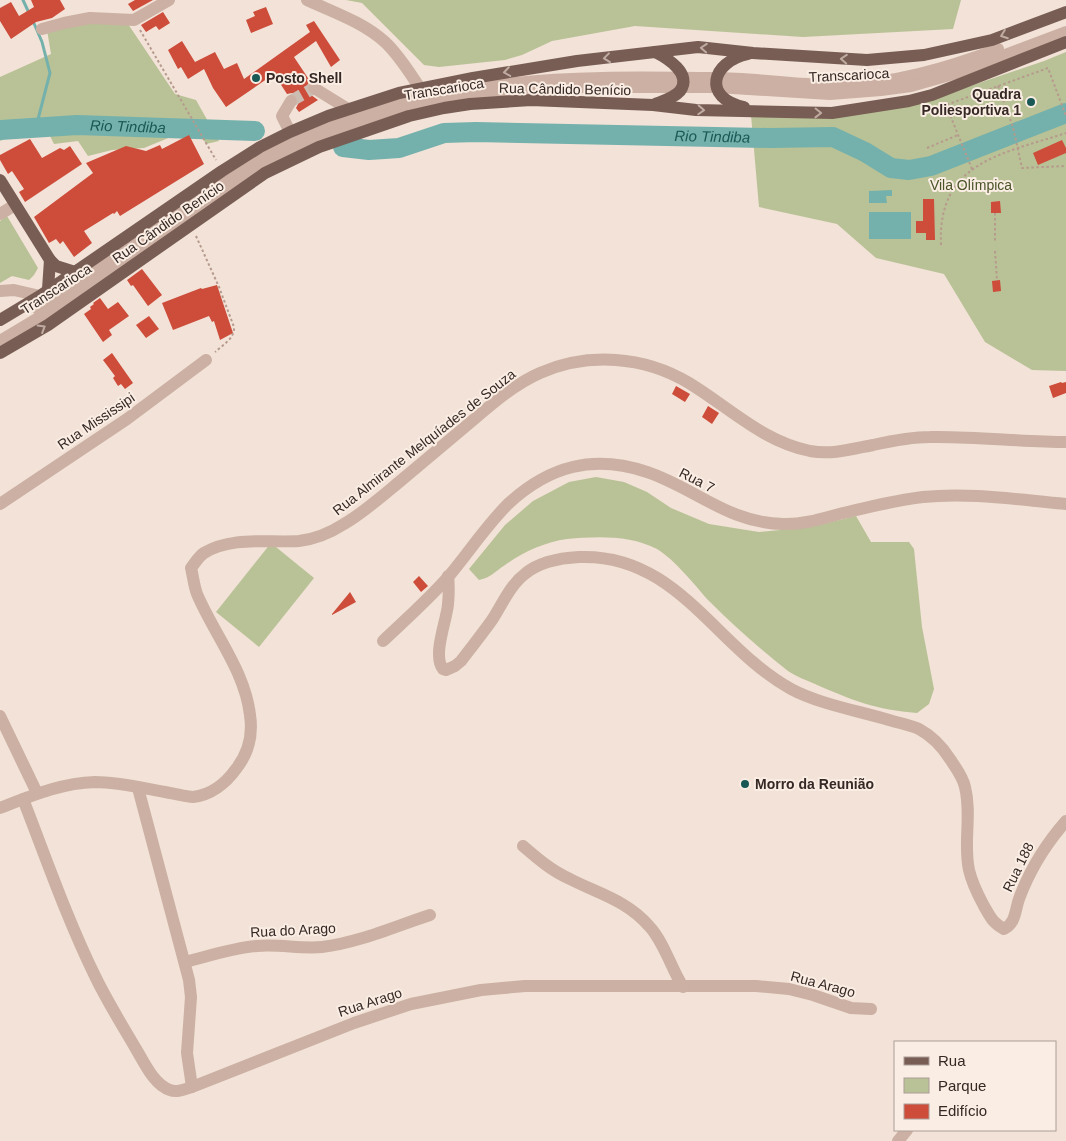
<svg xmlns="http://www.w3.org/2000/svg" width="1066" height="1141" viewBox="0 0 1066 1141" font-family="Helvetica,sans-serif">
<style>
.green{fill:#b9c296}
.water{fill:#74b1ac}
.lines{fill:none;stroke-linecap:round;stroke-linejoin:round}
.stream{stroke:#74b1ac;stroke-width:3}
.river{stroke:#74b1ac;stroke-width:20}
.building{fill:#cd4c3a}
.minor-tunnel{stroke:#ccbdb3;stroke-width:12;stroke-dasharray:12 6;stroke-linecap:butt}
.path{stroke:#b69a8d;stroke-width:2;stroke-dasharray:2.5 2.5;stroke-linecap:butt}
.minor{stroke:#cbb0a3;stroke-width:12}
.major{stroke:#785d55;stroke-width:12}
.oneway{stroke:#c0aca3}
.poi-dot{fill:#195855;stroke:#faede3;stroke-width:2}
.labels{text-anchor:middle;stroke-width:4;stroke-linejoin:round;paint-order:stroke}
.street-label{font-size:14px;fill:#352825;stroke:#faede3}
.poi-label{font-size:14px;font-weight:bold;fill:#352825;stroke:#faede3;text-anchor:start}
.park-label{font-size:14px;fill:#4a5428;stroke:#faede3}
.water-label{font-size:15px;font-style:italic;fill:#195855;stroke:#faede3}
</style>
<rect width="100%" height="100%" fill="#f2e2d7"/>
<g class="green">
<polygon points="346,0 961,0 953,29 803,37 635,26 552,41 522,55 505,60 439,67 424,65 362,3"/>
<polygon points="89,21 128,24 175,94 196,100 219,141 206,144 200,134 178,134 144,148 112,150 88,156 78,141 54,144 43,122 0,141 0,77 51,54 47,30"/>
<polygon points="1066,52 1066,371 1032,370 985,342 944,274 876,258 837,224 759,207 751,115 929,100 1044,61"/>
<polygon points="7,216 38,268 34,275 29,280 12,276 0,283 0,221"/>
<path d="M596,477L624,482L647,492L671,508L709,524L759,532L810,527L856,516L871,542H909L914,549L922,627L934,689L929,704L917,713C877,710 851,700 815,684C806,680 795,676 788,671C760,649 733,625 708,600C694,584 675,560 657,549C631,535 596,536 567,539C545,542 523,552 505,565C494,572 492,577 479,580L469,569L505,525L533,501L569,482Z"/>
<polygon points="271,543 314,578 259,647 216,612"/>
</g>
<g class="water">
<polygon points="892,190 892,196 886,196 887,203 869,203 869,191"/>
<rect x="869" y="212" width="42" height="27"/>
</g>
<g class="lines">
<g class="stream">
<polyline points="23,0 29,13"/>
<polyline points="33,21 42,42 50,73 36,127"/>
</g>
<g class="river">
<path id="s1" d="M0,130L77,125L255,131"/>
<path id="s2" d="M343,147L369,150L399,148L444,133L476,132L770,138L833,137L865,152L891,168L909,170L931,166L1066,113"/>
</g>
</g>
<g class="building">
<polygon points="31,0 60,0 65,9 52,18 36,22 11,39 0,21 0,8 11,2 19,16 34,7"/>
<polygon points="135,0 153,0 133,11 128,4"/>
<polygon points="266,7 273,24 251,33 246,20 255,16 253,12"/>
<polygon points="163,12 170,23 159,30 156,26 146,32 141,25"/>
<polygon points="314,21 340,60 331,67 316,41 294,57 310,81 306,87 307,92 318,100 299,112 296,108 299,102 298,97 292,93 287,94 274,74 226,107 213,88 204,69 188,79 181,67 178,69 168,50 182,41 195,62 215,52 224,69 237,63 244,79 310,32 306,25"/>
<polygon points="189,135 204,164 120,216 117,211 114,214 113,213 84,231 92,243 74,257 63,241 60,244 56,239 49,243 34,217 93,173 86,163 126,146 146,151 160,145 162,149"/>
<polygon points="30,139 42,158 60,148 64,150 70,146 82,164 25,202 19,192 24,189 12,171 8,174 0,160 0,155"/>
<polygon points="1062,140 1066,148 1066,153 1038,165 1033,153"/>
<polygon points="923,199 934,199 935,240 926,240 926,233 916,233 916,221 923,221"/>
<polygon points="1000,201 1001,213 991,213 991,202"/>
<polygon points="142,269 162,295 148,306 133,285 131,286 127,280"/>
<polygon points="1000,280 1001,291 993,292 992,281"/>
<polygon points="217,285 233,333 220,340 214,321 212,322 209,316 173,330 162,303 201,288 202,289"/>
<polygon points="100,298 108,309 118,302 129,316 109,330 112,335 103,342 84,314 91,309 90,307 94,304 93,303"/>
<polygon points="149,316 159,329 146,338 136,325"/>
<polygon points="112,353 133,383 125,389 121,384 118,386 113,378 115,376 103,360"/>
<polygon points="1061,382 1062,383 1066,382 1066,393 1053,398 1049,386"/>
<polygon points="676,386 690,394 685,402 672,394"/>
<polygon points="708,406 719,413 712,424 702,417"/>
<polygon points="419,576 428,586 421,592 413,582"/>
<polygon points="350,592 356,602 332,615 332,614"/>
</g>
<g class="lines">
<polyline class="minor-tunnel" points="291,101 314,88"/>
<g class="path">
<polyline points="140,30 216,160"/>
<polyline points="998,86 1013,127 1022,168 1066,166"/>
<polyline points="927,148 958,135"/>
<polyline points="972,169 946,105 1048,68 1066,116"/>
<polyline points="995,213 995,243"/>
<path d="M196,236L219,287L234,327C235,338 223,345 215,352"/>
<path d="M941,245C937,162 1002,154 1066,133"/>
<polyline points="995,251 997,280"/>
</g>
<g class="minor">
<path d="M307,0C333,12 363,22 385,42C399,55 409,72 420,88"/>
<polyline points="42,29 64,23 90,18 134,20 169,0"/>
<polyline points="314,88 348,109"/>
<polyline points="290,132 282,116 291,101"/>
<polyline points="0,214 15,205"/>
<polyline points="0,291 14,290 40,296"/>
<path d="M38,309C114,262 182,203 259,158C305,131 356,112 408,100C471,86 537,79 602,78C639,77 677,78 715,78C756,78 797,86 838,85C894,84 947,68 998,49"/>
<polyline points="0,341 57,307 145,248 236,183 263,167 296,149 333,133 406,109 473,98 583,87 717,87 830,94 881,90 911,86 960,72 1066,32"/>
<polyline points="0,504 127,419 206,360"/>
<path d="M448,576C449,585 449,594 448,604C447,620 432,655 443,669L446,670L455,666L461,661C471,648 482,634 492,620C503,603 510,585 526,573C541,561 561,558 579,557C677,553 715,647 791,689C819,704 859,711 889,720C899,723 910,725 919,729C932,736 943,748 950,759C956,768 963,777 965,787C972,815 963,843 969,870C972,883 978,895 984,906C991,918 992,922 1004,929C1016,923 1015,910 1019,899C1030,869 1045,845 1066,821"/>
<path d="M383,641C405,620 429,599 449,576C469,552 486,526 508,504C549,466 593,454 647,472C695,488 728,523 783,524C803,525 824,518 843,513C870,507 896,500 923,497C970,492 1019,500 1066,504"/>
<polyline points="0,716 37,793"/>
<polyline points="138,788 189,980 191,997 187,1053 192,1087"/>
<path d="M23,799C46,858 67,919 95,976C107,1001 122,1025 136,1049C144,1062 154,1085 170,1090C177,1093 185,1089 192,1087L354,1023L411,1004L481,990L525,986H756L789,989L813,995L851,1008L871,1009"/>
<path d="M0,808C31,796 61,783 95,782C120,782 146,789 170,793C177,794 186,797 193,797C211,795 226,783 236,769C248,754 253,735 250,715C245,671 214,634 197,594C194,586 193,576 191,568C195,563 199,556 204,553C232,536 268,543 299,541C316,539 330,533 344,524C363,513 381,497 398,483C423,462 448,441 472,421C493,403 515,384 540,373C588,352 644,356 689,383C730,408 762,441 810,451C832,455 852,449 873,445C891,441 911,437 930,437C975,436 1021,442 1066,442"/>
<path d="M523,846C538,859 552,871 570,879C599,894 626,900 649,926C664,942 671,968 683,987"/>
<path d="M185,962C209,956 233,948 257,946C279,944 301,949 322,947C358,943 396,926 430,915"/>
<polyline points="898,1141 907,1130"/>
</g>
<g class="major">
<path d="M655,104C663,101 674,98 680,91C693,74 667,58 655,52"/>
<path d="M744,107C702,98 711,62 748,54"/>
<polyline points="0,180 50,260 56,266 75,272"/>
<polyline points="48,289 50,260"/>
<polyline points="0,320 40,296 222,171 260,147 290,132 328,116 399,93 473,78 577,61 698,47 753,53 867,60 924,55 992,40 1066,12"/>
<polyline points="0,353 48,325 265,173 319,147 409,116 444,108 470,104 531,100 653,105 696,110 832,113 909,101 932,95 1066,42"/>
</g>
</g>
<defs><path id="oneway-chevron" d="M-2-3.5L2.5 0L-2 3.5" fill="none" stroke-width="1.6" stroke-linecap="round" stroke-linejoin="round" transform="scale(1.25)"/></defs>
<g class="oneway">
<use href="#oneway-chevron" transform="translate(1004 35) rotate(160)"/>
<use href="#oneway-chevron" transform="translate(704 48) rotate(-176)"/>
<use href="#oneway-chevron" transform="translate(607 58) rotate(173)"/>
<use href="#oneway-chevron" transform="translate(844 59) rotate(-176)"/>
<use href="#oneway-chevron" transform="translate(507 72) rotate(171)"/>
<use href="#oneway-chevron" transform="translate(701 110) rotate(3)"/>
<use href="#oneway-chevron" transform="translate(818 113) rotate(1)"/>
<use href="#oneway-chevron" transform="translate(42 328) rotate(-31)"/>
</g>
<g class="poi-dot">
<circle cx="256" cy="78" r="5"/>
<circle cx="1031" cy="102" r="5"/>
<circle cx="745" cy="784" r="5"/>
</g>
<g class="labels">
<g class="street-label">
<text transform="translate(849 75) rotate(-3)" y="5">Transcarioca</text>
<text transform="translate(444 89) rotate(-9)" y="5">Transcarioca</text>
<text transform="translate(565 89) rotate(1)" y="5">Rua Cândido Benício</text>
<text transform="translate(168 222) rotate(-35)" y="5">Rua Cândido Benício</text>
<text transform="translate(56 289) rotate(-33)" y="5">Transcarioca</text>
<text transform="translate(96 421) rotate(-34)" y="5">Rua Mississipi</text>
<text transform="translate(424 442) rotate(-38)" y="5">Rua Almirante Melquíades de Souza</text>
<text transform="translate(697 480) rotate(27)" y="5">Rua 7</text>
<text transform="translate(1018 867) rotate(-64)" y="5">Rua 188</text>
<text transform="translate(293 930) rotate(-3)" y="5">Rua do Arago</text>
<text transform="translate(823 984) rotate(15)" y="5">Rua Arago</text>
<text transform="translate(370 1002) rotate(-18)" y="5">Rua Arago</text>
</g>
<g class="poi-label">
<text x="266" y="83">Posto Shell</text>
<text x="1021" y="99" text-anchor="end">Quadra<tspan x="1021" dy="16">Poliesportiva 1</tspan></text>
<text x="755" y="789">Morro da Reunião</text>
</g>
<g class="park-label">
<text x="971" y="190">Vila Olímpica</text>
</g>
<g class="water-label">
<text dy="5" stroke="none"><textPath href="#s1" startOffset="128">Rio Tindiba</textPath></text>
<text dy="5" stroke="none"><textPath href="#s2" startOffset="372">Rio Tindiba</textPath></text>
</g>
</g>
<rect x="894" y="1041" width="162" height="90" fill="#faede3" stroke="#ab9e97"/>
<rect x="904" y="1057" width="25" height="8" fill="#785d55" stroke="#ab9e97"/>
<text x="938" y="1066" font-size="15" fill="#352825">Rua</text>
<rect x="904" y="1078" width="25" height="15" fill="#b9c296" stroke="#ab9e97"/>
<text x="938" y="1091" font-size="15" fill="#352825">Parque</text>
<rect x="904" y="1104" width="25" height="15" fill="#cd4c3a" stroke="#ab9e97"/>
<text x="938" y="1116" font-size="15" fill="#352825">Edifício</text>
</svg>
